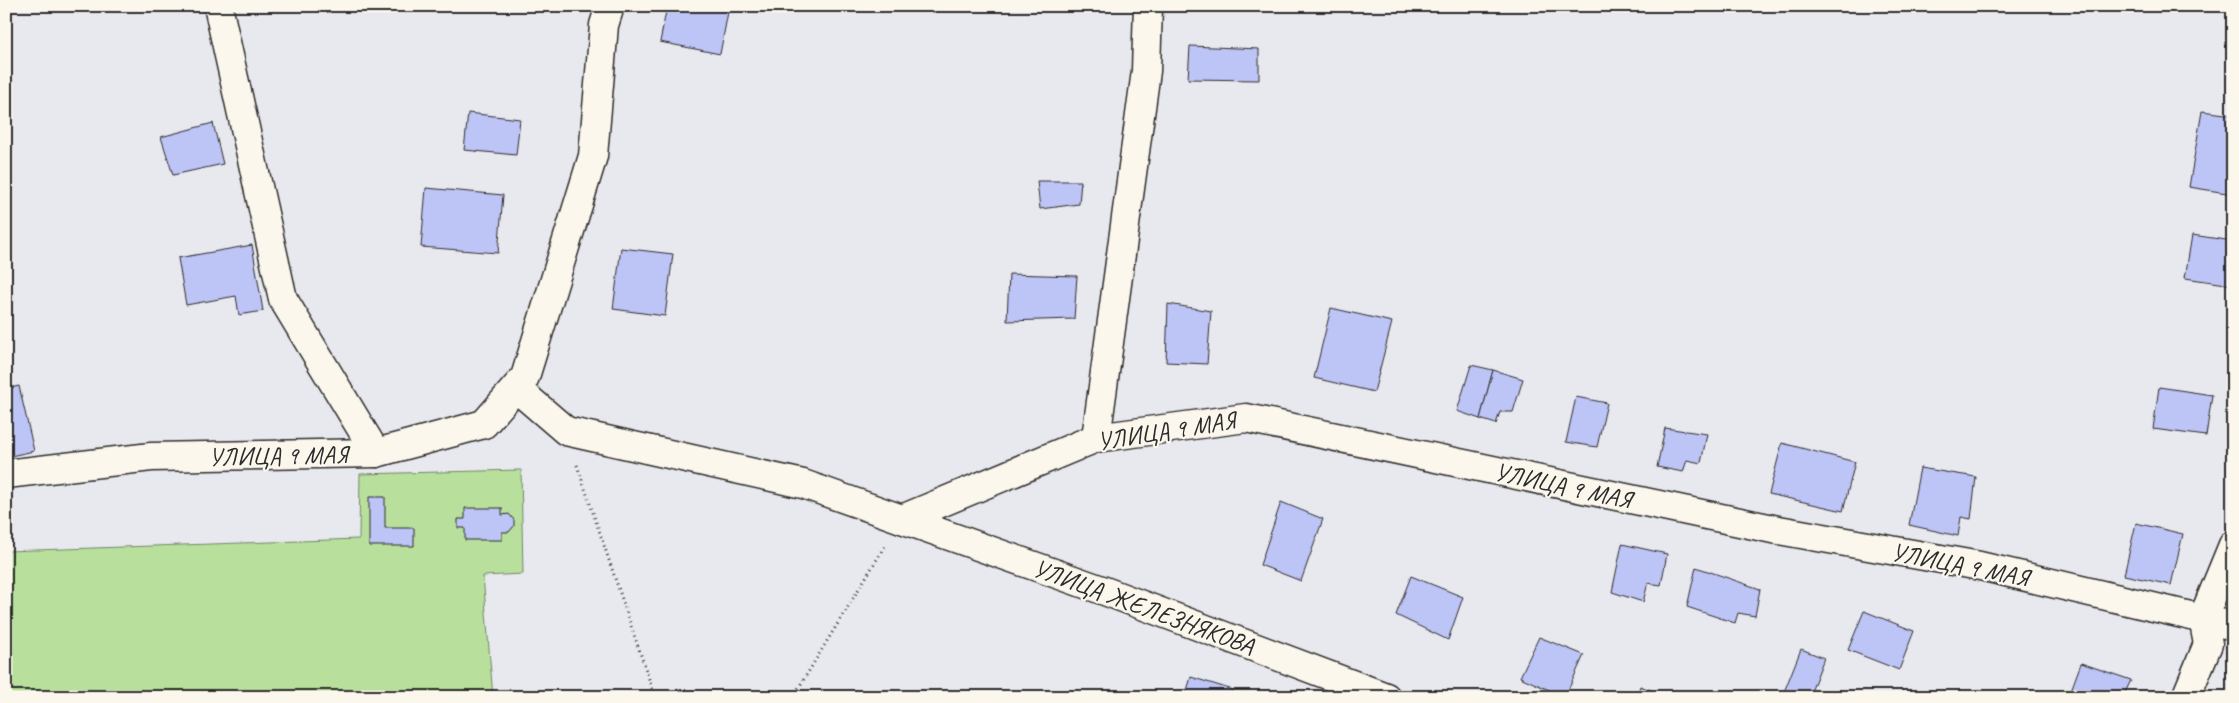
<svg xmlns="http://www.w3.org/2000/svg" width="2239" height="703" viewBox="0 0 2239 703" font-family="Caveat,sans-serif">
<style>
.green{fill:#b8e09c;stroke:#728664}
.building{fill:#bdc4f6;stroke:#2b2b2b}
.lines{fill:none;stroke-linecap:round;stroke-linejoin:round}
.minor-casing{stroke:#2b2b2b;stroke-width:31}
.path{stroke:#2b2b2b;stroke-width:3;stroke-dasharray:1 4;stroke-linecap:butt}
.minor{stroke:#fbf7ec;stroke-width:28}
.labels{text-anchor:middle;stroke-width:4.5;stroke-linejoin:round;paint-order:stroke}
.street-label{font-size:25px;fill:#2b2b2b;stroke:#fbf7ec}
</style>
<rect width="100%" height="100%" fill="#e8e8ef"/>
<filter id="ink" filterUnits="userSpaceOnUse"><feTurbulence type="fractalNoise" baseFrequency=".02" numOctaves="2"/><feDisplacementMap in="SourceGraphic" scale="10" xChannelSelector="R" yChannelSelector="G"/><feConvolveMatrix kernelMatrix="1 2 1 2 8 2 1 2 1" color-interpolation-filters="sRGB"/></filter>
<g filter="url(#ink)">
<polygon class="green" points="521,470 523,574 483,576 493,697 6,697 6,551 359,539 360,474"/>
<g class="building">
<polygon points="667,6 717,6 716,9 728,12 720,54 660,42"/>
<polygon points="1190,46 1259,49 1259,80 1188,79"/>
<polygon points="2202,111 2233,115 2233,194 2189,187"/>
<polygon points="468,113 520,119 516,155 464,150"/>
<polygon points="213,123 223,164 173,175 161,137"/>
<polygon points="1037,181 1081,181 1079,204 1040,209"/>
<polygon points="426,188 503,195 498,253 421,247"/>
<polygon points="2192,235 2233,241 2233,285 2185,278"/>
<polygon points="252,245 263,311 239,315 236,296 186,305 178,258"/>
<polygon points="621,248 673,254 665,316 613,309"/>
<polygon points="1009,274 1077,276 1074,319 1007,321"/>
<polygon points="1168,304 1211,311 1207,364 1166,362"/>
<polygon points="1331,308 1392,322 1374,392 1314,378"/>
<polygon points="1471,365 1493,370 1480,419 1457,411"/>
<polygon points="1493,370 1523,379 1513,412 1500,412 1496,424 1480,419"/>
<polygon points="19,386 34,451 6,457 6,389"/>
<polygon points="2159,387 2212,395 2206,436 2153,429"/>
<polygon points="1576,397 1607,403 1597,447 1566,442"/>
<polygon points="1665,428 1707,434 1701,463 1687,460 1683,472 1657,467"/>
<polygon points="1782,443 1855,462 1843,511 1769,494"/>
<polygon points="1920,468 1976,477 1971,519 1961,517 1958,536 1909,525"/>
<polygon points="369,497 385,497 385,528 414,528 414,546 369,546"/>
<polygon points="1281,502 1323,519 1301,581 1260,565"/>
<polygon points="465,508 502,508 502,515 509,514 514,520 514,526 509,532 502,532 502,540 465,540 465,528 458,528 458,519 465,519"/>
<polygon points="2136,523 2183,534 2171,585 2124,575"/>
<polygon points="1622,544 1667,554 1661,585 1648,583 1643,602 1612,592"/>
<polygon points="1696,567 1760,589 1755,616 1738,613 1735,623 1687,607"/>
<polygon points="1411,576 1463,597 1448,640 1396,615"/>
<polygon points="1864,611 1914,631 1899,670 1848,650"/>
<polygon points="1539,637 1584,655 1565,697 1520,677"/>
<polygon points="1801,649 1824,658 1809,697 1782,697"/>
<polygon points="2081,663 2131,680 2123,697 2082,697 2070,693"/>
<polygon points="1191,677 1233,690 1231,697 1185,697"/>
<polygon points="1640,686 1669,697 1636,697"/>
</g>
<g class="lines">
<defs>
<g id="minor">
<polyline points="218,6 283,299 376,453"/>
<polyline points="516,388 566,431 803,484 1102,590 1386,697"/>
<polyline points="1096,438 1146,71 1148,6"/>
<polyline points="6,474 151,457 376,453 484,424 525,377 593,156 604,25 610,6"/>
<polyline points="902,519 1096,438 1246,418 1773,529 1980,566 2233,626"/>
<polyline points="2186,697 2208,644 2203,618 2233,545"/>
</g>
</defs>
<use href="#minor" class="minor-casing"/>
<g class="path">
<polyline points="577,465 655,697"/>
<polyline points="793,697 885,546"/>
</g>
<use href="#minor" class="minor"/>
</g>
</g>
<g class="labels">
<g class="street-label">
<text transform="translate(1166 430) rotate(-9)" y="9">УЛИЦА 9 МАЯ</text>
<text transform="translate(278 455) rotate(-1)" y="9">УЛИЦА 9 МАЯ</text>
<text transform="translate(1563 485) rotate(12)" y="9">УЛИЦА 9 МАЯ</text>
<text transform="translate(1960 564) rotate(11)" y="9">УЛИЦА 9 МАЯ</text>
<text transform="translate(1144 606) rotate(20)" y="9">УЛИЦА ЖЕЛЕЗНЯКОВА</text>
</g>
</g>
<rect width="2239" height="703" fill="none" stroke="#fbf7ec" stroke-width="25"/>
<rect x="12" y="12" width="2214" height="678" fill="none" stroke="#2b2b2b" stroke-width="2" filter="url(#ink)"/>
</svg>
